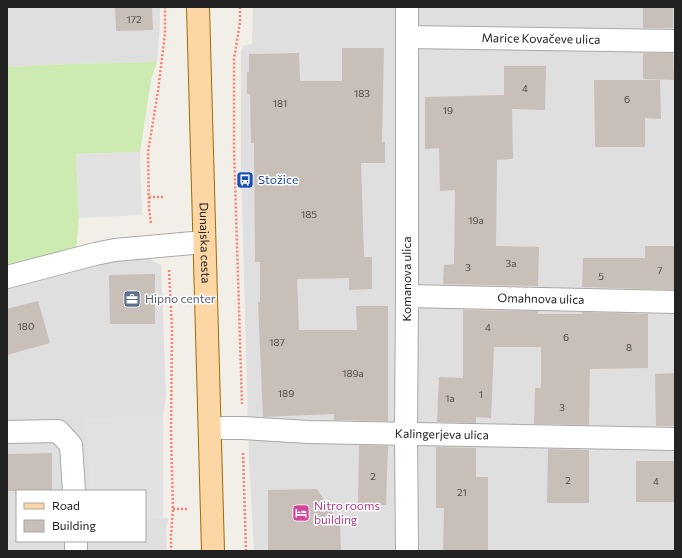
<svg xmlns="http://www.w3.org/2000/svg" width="682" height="558" viewBox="0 0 682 558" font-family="Commissioner,sans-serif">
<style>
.residential{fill:#e0dfdf;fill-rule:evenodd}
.grass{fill:#cdebb0}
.parking{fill:#e2e2e2}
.building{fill:#c7bfb8}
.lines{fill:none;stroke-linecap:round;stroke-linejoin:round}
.minor-casing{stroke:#a9a9a9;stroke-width:24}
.major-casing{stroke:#a06b00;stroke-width:24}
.path{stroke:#fa8072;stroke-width:2.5;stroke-dasharray:2 2;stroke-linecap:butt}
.minor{stroke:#fff;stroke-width:22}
.major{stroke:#fcd6a4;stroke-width:22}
.labels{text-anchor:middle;stroke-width:3;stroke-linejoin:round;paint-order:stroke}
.number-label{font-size:10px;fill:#4b4948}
.street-label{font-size:12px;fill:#222;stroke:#fff}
.transit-label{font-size:12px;fill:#164399;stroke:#fff;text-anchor:start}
.service-label{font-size:12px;fill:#4e5e75;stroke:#fff;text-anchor:start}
.hotel-label{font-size:12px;fill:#b23c85;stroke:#fff;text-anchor:start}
</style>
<rect width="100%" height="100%" fill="#f2efe9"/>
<g class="residential">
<polygon points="7,7 160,7 160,25 157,62 70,64 7,67"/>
<polygon points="253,7 675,7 675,551 254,551 249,460 241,167 241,51 243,46 252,44"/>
<path d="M147,257L161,265L166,395L163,417V518H169L166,527L167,551H7V282L54,270ZM17,491H145V541H17Z"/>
</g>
<polygon class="grass" points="157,62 151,80 140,152 76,154 79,218 76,251 7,270 7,67 70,64"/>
<g class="parking">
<polygon points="140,152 142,215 79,218 76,154"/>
<polygon points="163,417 163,519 145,519 145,491 90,491 86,418"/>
</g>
<g class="building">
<polygon points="115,7 152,7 153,30 116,31"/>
<rect x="643" y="7" width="30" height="21"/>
<polygon points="342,48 384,48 382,142 385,142 385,163 361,163 364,257 372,257 372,289 349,290 349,278 297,279 299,330 357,330 356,306 388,306 388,421 334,420 334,414 263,417 258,302 260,302 260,262 255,262 254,143 251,143 250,94 247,94 247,72 249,72 249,54 299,53 300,81 342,81"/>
<polygon points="643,53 673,53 674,80 643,79"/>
<polygon points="504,66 546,66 545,110 512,109 513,159 497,160 496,246 539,247 538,286 443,284 444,265 454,264 455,190 440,191 439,148 425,149 425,97 504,95"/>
<polygon points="594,80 660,80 661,119 645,118 645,147 595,147"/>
<polygon points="645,246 675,246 675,290 582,287 583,258 645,258"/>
<polygon points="155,274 155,324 110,324 109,275"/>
<polygon points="38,301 50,343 7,355 7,309"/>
<polygon points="463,310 538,311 538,314 582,314 582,312 648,314 648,368 590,369 589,425 534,424 535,388 541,388 541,347 494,347 491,418 476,417 476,423 437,422 439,377 463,378"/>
<polygon points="675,373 675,426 656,426 655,374"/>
<polygon points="359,445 388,446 386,505 358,505"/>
<polygon points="436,447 476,448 476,477 488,477 488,551 443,551 444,508 436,508"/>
<polygon points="548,449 589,450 589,503 547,503"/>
<polygon points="52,453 52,491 7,491 7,454"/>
<rect x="636" y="461" width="39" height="41"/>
<polygon points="317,489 340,523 341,551 268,551 268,490"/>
</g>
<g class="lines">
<defs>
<g id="minor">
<polyline points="407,7 407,296 406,433 407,551"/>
<path id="s1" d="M407,37L675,41"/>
<polyline points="7,277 95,254 115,250 204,242"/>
<path id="s2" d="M407,296L675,302"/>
<path id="s3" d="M210,428H243L309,432L675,439"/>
<polyline points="7,432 58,431 71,445 74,491"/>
<polyline points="76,541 76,551"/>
</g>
<g id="major">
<path id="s4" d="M198,7L213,551"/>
</g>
</defs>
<use href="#minor" class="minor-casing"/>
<use href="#major" class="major-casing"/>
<g class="path">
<polyline points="240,7 240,22 234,59 234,149 242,404"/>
<polyline points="149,197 163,197"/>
<polyline points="151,223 149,209 148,152 158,91 165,33 165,7"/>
<polyline points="169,270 172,329 171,433 173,509 171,535 171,551"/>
<polyline points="243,453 246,551"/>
<polyline points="173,509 188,509"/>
</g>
<use href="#minor" class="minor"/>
<use href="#major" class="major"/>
</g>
<defs>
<symbol id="bus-square" viewBox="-11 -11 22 22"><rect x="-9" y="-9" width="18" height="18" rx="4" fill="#1a4fb4" stroke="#fff"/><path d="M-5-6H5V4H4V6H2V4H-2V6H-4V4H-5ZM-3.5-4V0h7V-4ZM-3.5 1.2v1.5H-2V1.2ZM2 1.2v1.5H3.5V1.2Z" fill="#fff"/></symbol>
<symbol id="office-square" viewBox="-11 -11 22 22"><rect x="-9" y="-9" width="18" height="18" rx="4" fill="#5c6f8a" stroke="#fff"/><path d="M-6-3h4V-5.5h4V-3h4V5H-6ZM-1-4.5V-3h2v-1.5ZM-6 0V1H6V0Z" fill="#fff"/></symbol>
<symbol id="hotel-square" viewBox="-11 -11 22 22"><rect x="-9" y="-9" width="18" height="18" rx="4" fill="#d1479c" stroke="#fff"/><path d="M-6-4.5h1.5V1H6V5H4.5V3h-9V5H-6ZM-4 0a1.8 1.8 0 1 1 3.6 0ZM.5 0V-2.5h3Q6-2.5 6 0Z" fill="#fff"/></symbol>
</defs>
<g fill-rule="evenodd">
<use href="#bus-square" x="235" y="170" width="20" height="20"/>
<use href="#office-square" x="122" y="289" width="20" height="20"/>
<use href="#hotel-square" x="291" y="503" width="20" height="20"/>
</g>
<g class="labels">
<g class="number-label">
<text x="134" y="23">172</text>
<text x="525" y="92">4</text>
<text x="362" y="97">183</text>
<text x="627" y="103">6</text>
<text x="280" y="107">181</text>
<text x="448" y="114">19</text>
<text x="309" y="218">185</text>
<text x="476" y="224">19a</text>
<text x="511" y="267">3a</text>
<text x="468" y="271">3</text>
<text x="660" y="274">7</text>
<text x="601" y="280">5</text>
<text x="26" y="330">180</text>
<text x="488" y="331">4</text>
<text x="566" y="341">6</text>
<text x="277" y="346">187</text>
<text x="629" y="351">8</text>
<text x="353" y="377">189a</text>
<text x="286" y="397">189</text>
<text x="481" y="398">1</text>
<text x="450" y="402">1a</text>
<text x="562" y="411">3</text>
<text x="373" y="480">2</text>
<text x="568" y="484">2</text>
<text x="656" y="485">4</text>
<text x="462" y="496">21</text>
</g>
<g class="street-label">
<text dy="4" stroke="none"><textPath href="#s1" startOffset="134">Marice Kovačeve ulica</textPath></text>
<text dy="4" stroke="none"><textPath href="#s4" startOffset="236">Dunajska cesta</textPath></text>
<text transform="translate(407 279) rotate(-90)" y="4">Komanova ulica</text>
<text dy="4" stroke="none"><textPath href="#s2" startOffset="134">Omahnova ulica</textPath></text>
<text dy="4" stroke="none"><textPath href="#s3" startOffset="232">Kalingerjeva ulica</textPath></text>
</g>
<g class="transit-label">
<text x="258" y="184">Stožice</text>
</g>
<g class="service-label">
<text x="145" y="303">Hipno center</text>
</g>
<g class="hotel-label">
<text x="314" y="510">Nitro rooms<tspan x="314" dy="14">building</tspan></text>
</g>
</g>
<rect width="682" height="558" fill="none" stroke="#222222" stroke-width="16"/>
<rect x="16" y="490" width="130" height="52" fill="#ffffff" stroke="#a7a7a7"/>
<rect x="24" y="503" width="20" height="6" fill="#fcd6a4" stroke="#a7a7a7"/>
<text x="52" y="510" font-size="12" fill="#222222">Road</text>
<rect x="24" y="520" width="20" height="12" fill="#c7bfb8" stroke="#a7a7a7"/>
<text x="52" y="530" font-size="12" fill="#222222">Building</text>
</svg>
